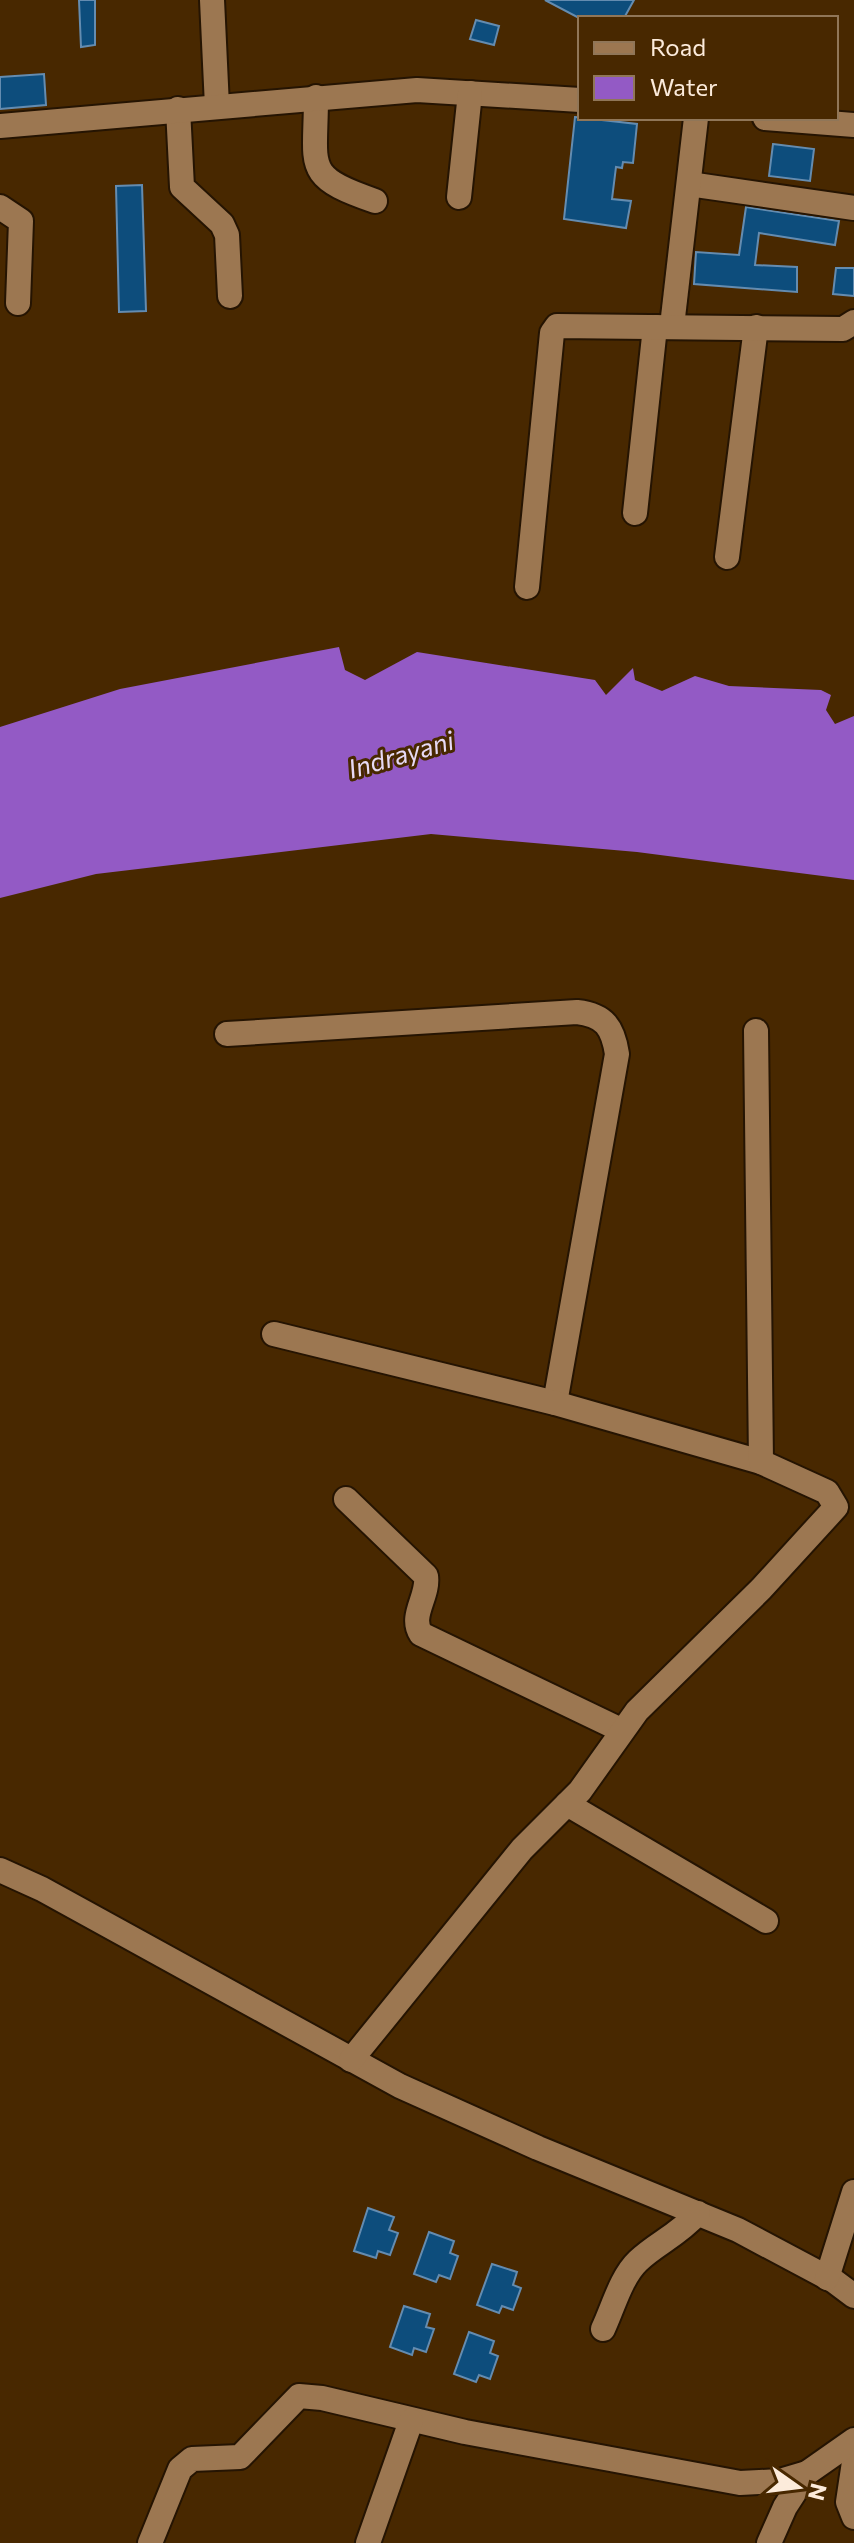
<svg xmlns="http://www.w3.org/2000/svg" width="854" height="2543" viewBox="0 0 854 2543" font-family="Commissioner,sans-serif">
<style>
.water{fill:#935ac5}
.building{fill:#0d4d7c;stroke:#648cb0;stroke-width:2}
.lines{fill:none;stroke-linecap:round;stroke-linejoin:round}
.minor-casing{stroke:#251402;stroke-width:28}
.minor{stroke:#9c7751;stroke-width:24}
.labels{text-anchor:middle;stroke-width:6;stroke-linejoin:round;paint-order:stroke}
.water-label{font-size:26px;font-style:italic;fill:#e7daf5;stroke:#482800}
</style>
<rect width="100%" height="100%" fill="#482800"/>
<polygon class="water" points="339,647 345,670 365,680 417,652 595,680 606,695 633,668 635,680 662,691 695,676 729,686 821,690 831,695 826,710 835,724 854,716 854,880 637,852 431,834 96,874 0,898 0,727 120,689"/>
<g class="building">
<polygon points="79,0 95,0 95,45 81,47"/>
<polygon points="545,0 634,0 624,18 579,18"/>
<polygon points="476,20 499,26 494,45 470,39"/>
<polygon points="44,74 46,105 0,109 0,77"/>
<polygon points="575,117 637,124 633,163 623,162 622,168 616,167 612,199 631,201 626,228 564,219"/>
<polygon points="773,144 814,149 810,181 769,176"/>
<polygon points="142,185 146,311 119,312 116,186"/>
<polygon points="746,207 839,221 835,245 759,233 755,265 797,267 797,292 694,284 696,252 739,255"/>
<polygon points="836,268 854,268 854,296 833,294"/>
<polygon points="368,2208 394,2217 389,2230 398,2233 390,2255 378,2251 376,2258 354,2251"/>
<polygon points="429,2232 454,2241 450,2253 458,2256 450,2279 439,2275 436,2282 414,2274"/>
<polygon points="492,2264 517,2272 513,2285 521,2288 513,2310 502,2306 499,2313 477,2305"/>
<polygon points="404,2306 430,2314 426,2327 434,2329 426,2352 414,2348 412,2355 390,2347"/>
<polygon points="469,2332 494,2341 490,2353 498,2356 490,2379 479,2375 476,2382 454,2374"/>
</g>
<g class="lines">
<defs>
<g id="minor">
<polyline points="212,0 217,106"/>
<path d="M316,97C316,168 302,176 375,201"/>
<polyline points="178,109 182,187 222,224 227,235 230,296"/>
<polyline points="765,118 854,125"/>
<polyline points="0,126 417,90 580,100"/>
<polyline points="689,184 854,208"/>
<polyline points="459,197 470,93"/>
<polyline points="0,207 21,221 18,303"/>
<polyline points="672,326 696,118"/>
<polyline points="635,513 655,327"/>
<polyline points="727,557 756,327"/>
<polyline points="527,587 552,333 557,326 843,329 854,322"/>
<path d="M227,1034L577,1012C605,1015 613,1028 617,1054L555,1403"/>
<polyline points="274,1334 555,1403 761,1462"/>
<path d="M346,1499L426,1576C429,1596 409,1616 421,1634L621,1730"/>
<polyline points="567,1804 766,1921"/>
<polyline points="0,1870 42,1889 400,2086 538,2148 738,2230 834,2281 854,2296"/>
<polyline points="351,2060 522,1849 580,1791 637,1711 761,1589 836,1507 827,1492 761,1462 756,1031"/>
<polyline points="827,2278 854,2192"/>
<path d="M603,2329C613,2308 621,2277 638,2261C657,2243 677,2236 698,2213"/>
<polyline points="854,2462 848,2502 854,2517"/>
<polyline points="150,2543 180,2469 192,2459 240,2457 299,2396 322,2398 465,2432 740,2483 780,2481 807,2473"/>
<polyline points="368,2543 411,2421"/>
<polyline points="769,2543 785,2507 807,2473 854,2440"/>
</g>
</defs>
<use href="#minor" class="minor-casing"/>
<use href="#minor" class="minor"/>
</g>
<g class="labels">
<g class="water-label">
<text transform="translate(401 755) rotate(-16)" y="9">Indrayani</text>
</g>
</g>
<rect x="578" y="16" width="260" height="104" fill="#482800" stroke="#907658" stroke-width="2"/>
<rect x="594" y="42" width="40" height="12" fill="#9c7751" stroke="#907658" stroke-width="2"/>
<text x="650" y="56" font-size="24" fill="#fcebdb">Road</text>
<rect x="594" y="76" width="40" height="24" fill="#935ac5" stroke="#907658" stroke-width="2"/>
<text x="650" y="96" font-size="24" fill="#fcebdb">Water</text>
<g transform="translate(798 2487) rotate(104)" stroke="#482800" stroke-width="6" paint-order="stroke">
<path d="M0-6L14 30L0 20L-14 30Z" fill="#fcebdb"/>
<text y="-12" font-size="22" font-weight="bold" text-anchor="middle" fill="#fcebdb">N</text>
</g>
</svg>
